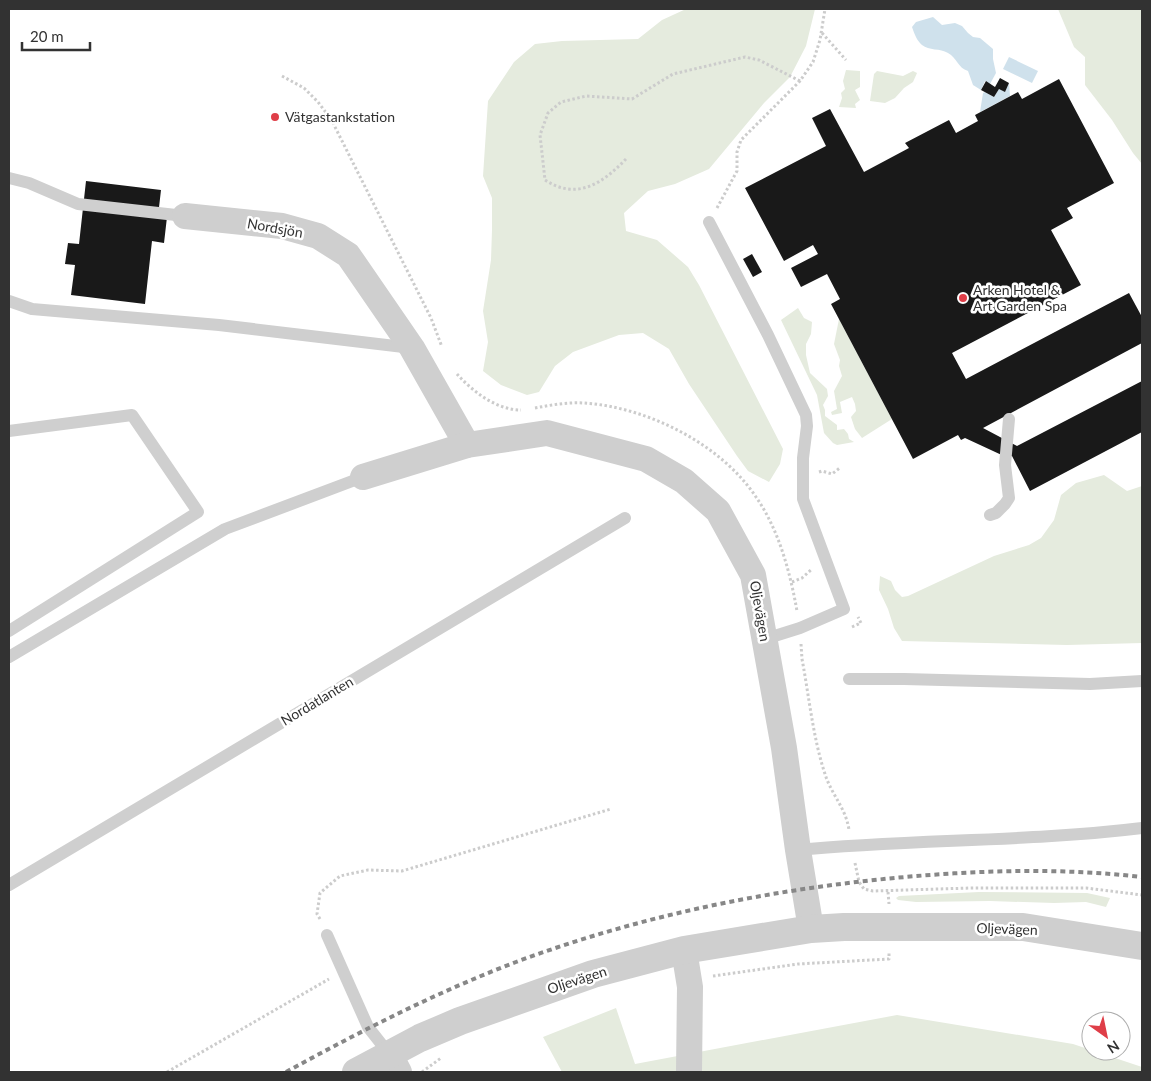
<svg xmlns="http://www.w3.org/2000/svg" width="1151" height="1081" viewBox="0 0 1151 1081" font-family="Lato,sans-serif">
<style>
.green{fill:#e5ebde}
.water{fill:#cfe1ec}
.building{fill:#191919}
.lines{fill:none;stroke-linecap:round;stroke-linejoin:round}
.path{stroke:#ccc;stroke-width:3;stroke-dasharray:2.5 2.5;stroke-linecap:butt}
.service{stroke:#cfcfcf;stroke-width:12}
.minor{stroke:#cfcfcf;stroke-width:26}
.tertiary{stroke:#cfcfcf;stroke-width:28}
.rail{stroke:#878787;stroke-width:4;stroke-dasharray:5 4;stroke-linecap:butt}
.poi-dot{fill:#df3e48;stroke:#fff;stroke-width:2}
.labels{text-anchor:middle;stroke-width:5;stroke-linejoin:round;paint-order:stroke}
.poi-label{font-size:14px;fill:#323232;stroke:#fff;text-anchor:start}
.street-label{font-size:14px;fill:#323232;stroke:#fff}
</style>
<rect width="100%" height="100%" fill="#fff"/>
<g class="green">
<polygon points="686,9 815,9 806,46 790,77 764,103 709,169 675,184 648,191 624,213 626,231 657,240 688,267 699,285 783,449 780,464 769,482 748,471 737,456 689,384 669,349 643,333 619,335 573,352 555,366 539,392 527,395 501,385 483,371 488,342 483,311 491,260 492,230 492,198 483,176 488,101 514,62 535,44 562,41 638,39 662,20"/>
<polygon points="1058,9 1142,9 1142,164 1133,153 1112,120 1085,85 1085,57 1074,47"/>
<polygon points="846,70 860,71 860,87 855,90 860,100 855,104 856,108 839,107 842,98 841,93 845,89 843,81"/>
<polygon points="877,71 903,76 913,71 917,73 913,82 904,88 895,98 885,103 870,101 874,74"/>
<polygon points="798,308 804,318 812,322 811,334 806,344 806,355 810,373 827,389 828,396 823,405 825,410 825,416 837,425 837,430 844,429 848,434 849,439 854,442 837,445 833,443 824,433 817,395 781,320"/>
<polygon points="839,319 892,419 862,438 855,429 851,417 856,411 855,404 852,397 840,402 842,413 832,415 831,412 837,409 834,391 842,376 839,366 840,360 834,344"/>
<polygon points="1104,475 1127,491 1142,486 1142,643 1067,645 902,641 894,628 888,609 879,590 880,576 891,581 895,590 902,597 908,596 994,556 1029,545 1041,538 1054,520 1061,495 1076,483"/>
<polygon points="979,892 1087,893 1110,898 1106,907 1086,902 1054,903 990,901 916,902 898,900 896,898 899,896"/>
<polygon points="616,1008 635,1064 897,1015 1073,1044 1142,1067 1142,1072 562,1072 543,1037"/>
</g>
<g class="water">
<path d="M933,17L942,25L955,23L962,26L968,33L973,37L980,38L993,49V59L996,73L990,84L985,81L981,90L973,85L968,71C958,68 957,58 948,53C940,48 929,51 922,45C917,41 914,33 912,27L916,22Z"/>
<polygon points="1009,57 1038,71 1032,83 1003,69"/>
<polygon points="1009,83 1010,96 980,112 983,93 985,92 994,97 999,89 1005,91"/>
</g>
<g class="building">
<polygon points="1000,78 1009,83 1005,92 999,89 994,97 981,90 986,81 995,87"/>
<polygon points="1059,79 1114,183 1067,208 1073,218 1051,230 1081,285 952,353 966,379 1129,293 1142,317 1142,343 983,428 1017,446 1142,381 1142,432 1030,491 1012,456 1006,457 965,438 961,440 958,435 913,459 831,304 840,299 827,274 801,287 791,268 818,254 813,245 784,261 745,188 826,146 812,118 830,109 864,172 909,148 905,143 949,120 956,133 978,121 975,115 1018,92 1022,99"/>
<polygon points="86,181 161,190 158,216 167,217 164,243 152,241 145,304 71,295 75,265 65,264 68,243 79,244"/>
<polygon points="752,254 762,272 753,277 743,259"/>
</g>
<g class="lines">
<g class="path">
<polyline points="822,33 846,60"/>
<polyline points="282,76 304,88 318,102 331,119 431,318 442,347"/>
<path d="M626,159C603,183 577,201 545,180L540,135L548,113L561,102L586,96L632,99L673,74L745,57L759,60L800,81"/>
<polyline points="717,208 737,171 737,152 741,140 800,81 813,62 820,40 825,9"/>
<path d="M457,374C473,392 497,410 521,410"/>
<path d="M535,408C551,405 568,402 584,403C647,407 721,444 756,497C779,530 790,572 797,611"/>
<polyline points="819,472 822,471 832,474 841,467"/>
<polyline points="792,582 802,578 812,569"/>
<polyline points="852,627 861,623 858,617"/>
<path d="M801,644L802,659C809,696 813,738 825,774C831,794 846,808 849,830"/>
<polyline points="855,863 859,882 864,889 873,891 971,888 1086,888 1142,895"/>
<polyline points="888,892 889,904"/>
<polyline points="320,919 317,914 320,893 340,876 368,870 402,871 611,809"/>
<polyline points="713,976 798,964 889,959 889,952"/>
<polyline points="167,1072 329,979"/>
<polyline points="422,1072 441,1058"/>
</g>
<g class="service">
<polyline points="9,178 29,183 78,204 185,216"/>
<polyline points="709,222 768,335 806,415 807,426 803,458 803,499 844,609 800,628 765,639"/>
<polyline points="9,301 32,309 219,325 412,348"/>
<polyline points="9,431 132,415 198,512 9,631"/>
<polyline points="990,515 996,513 1005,504 1009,498 1005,465 1009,419"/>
<polyline points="9,657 225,529 363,477"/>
<polyline points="849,679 904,679 1090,684 1142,681"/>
<path d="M798,850C912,839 1028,842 1142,828"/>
<polyline points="9,885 625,518"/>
<polyline points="327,935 368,1027 390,1055"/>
</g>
<g class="minor">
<polyline points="185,216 282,226 318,236 348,255 412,348 467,445"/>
<polyline points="363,477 467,445 547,433 646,459 684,481 718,511 753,575 784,748 798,850 811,929"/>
<polyline points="684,950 690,987 689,1072"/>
<polyline points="390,1055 399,1072"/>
</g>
<polyline class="tertiary" points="356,1072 420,1038 460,1021 593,974 684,950 811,929 844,927 1023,927 1142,946"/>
<path class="rail" d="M286,1072C361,1031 437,992 516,962C642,915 772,889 905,877C984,870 1064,868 1142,877"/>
</g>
<g class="poi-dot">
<circle cx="275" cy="117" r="5"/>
<circle cx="963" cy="298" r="5"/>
</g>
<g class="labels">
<g class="poi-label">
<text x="285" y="122">Vätgastankstation</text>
<text x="973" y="295">Arken Hotel &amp;<tspan x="973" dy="16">Art Garden Spa</tspan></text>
</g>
<g class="street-label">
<text transform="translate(275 228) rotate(10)" y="5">Nordsjön</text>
<text transform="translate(760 611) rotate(80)" y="5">Oljevägen</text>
<text transform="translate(317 701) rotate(-31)" y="5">Nordatlanten</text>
<text transform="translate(1007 929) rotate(2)" y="5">Oljevägen</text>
<text transform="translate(577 980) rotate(-18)" y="5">Oljevägen</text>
</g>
</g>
<rect width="1151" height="1081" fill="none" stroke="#323232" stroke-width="20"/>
<g transform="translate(1106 1036) rotate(147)"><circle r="24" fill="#ffffff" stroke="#adadad"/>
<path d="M0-4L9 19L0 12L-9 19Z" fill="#df3e48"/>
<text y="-8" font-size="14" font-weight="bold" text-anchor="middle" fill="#323232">N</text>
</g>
<path d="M22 42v8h68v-8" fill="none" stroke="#323232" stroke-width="2.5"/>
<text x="30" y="42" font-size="15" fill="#323232" stroke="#ffffff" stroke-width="4" paint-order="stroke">20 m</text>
</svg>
